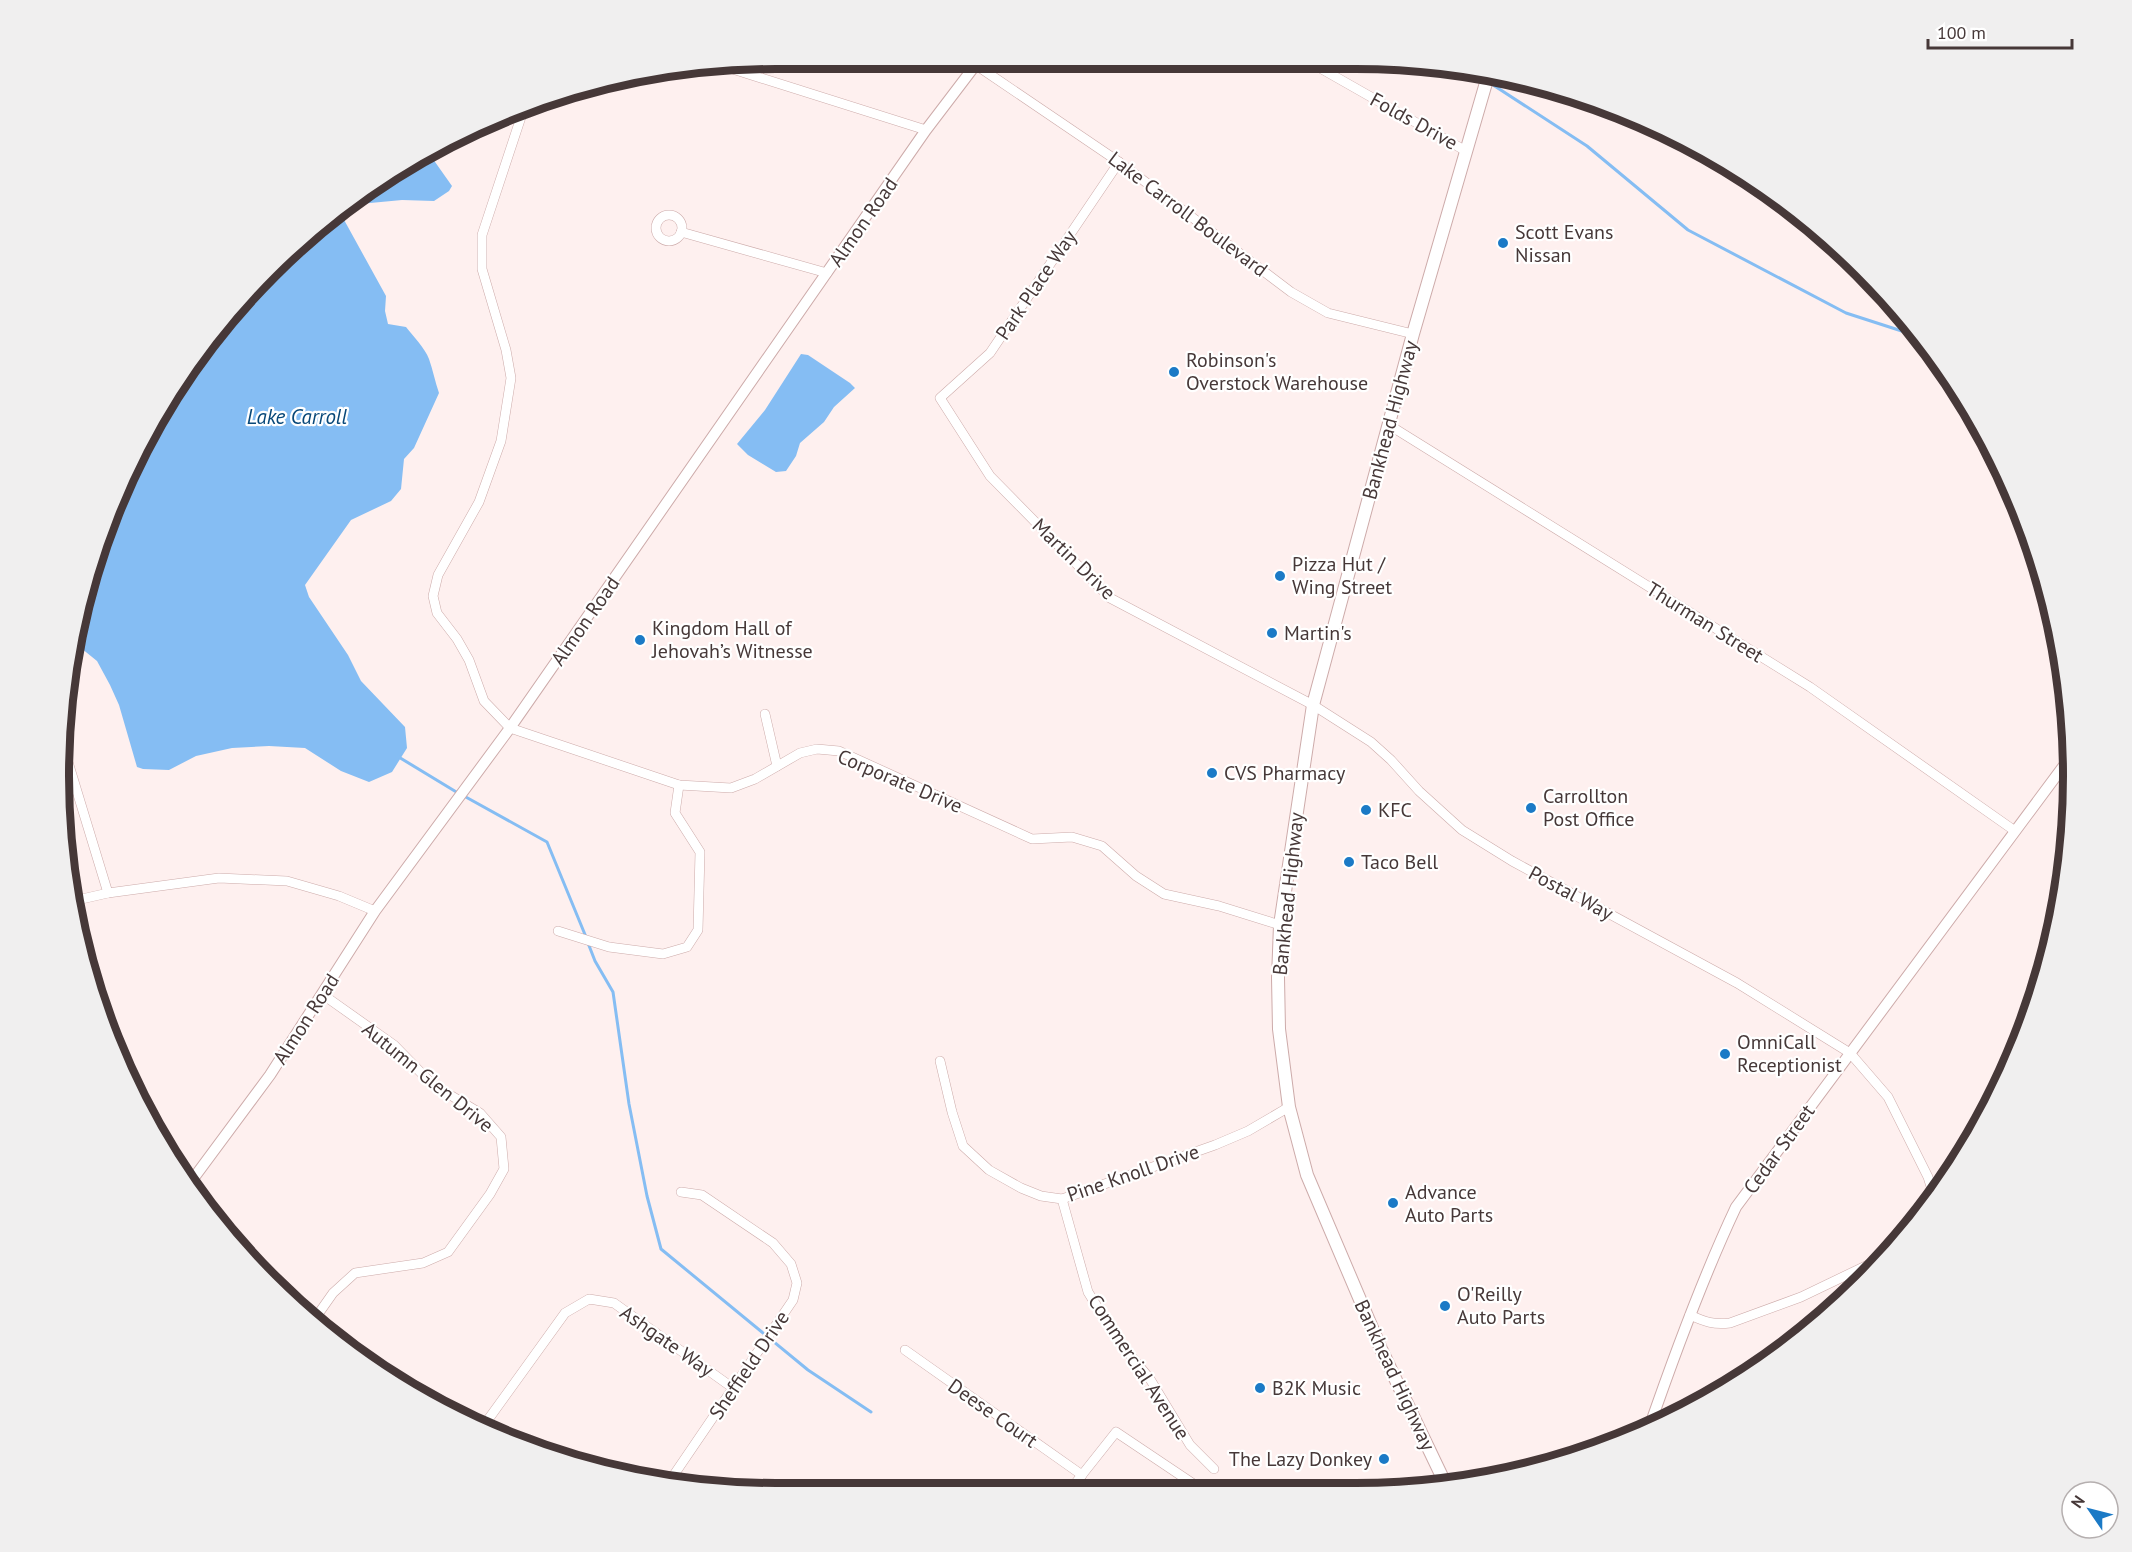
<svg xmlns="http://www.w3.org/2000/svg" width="2132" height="1552" viewBox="0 0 2132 1552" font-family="'PT Sans',sans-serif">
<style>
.water{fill:#85bdf3}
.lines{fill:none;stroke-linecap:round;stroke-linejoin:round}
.stream{stroke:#85bdf3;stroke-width:3}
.minor-casing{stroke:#cdabaa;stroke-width:10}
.tertiary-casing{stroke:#cdabaa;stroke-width:12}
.secondary-casing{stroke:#cdabaa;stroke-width:14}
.minor{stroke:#fff;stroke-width:9}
.tertiary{stroke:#fff;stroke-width:10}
.secondary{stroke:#fff;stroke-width:12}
.poi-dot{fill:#1b7ac6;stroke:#fff;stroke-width:2}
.labels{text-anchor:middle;stroke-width:4.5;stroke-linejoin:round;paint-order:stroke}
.street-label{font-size:20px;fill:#463838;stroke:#fff}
.poi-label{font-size:20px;fill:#463838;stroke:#fff;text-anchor:start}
.water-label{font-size:21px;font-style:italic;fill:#084879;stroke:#fff}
.rim{fill:none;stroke:#463838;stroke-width:8}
</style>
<rect width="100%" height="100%" fill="#fef0ef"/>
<g class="water">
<path d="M428,152L452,186L449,191L434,201L402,200L349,205L345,211L343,218L386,296L385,311L388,324L406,327C413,336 425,348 429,359C433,370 435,382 439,393L414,448L404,459L401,489L391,501L351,520L305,585L309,597L348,655L361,681L405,727L407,748L392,772L369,782L341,771L305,748L269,746L232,748L196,756L169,770L143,769L137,767L119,705L110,685L97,661L76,644L72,645L83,590L132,459L236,303L378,179Z"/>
<polygon points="801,354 808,355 850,383 855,388 834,407 824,422 800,443 796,456 786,471 776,472 748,455 737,444 765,410"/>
</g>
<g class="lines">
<g class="stream">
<polyline points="1477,74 1485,79"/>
<polyline points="1490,83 1587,146 1688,230 1846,313 1911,334 1932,350"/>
<polyline points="397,756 458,793"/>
<polyline points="464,796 547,842 586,937"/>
<polyline points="588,943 595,961 613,992 629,1104 647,1196 661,1249 808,1370 871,1412"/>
</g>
<defs>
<g id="minor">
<polyline points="1299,59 1313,64 1466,151"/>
<polyline points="976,65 1119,162 1291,292 1328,313 1413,334"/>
<polyline points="723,66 926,130"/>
<polyline points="525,105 482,235 482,269 506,350 511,378 501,441 479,502 438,575 433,596 437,613 457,639 469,660 484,701 510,728 679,785 731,788 755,779 800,753 817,749 839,751 1032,839 1072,837 1102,846 1136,876 1164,894 1219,906 1280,925"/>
<polyline points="1119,162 990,353 940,398 990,476 1110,598 1313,705 1371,742 1391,760 1419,791 1462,830 1512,861 1737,983 1850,1053 1888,1097 1928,1177 1934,1196"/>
<circle cx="669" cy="228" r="13"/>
<polyline points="681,232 827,273"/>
<polyline points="1389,425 1810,687 2015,831"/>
<polyline points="765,714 777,766"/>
<polyline points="65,752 108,893"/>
<polyline points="73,901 108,893 219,878 287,881 339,896 375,911"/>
<polyline points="558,931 609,947 663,954 687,947 698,930 700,852 675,813 679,785"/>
<polyline points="940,1061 952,1112 963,1146 989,1170 1021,1188 1041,1196 1062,1199 1215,1145 1248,1131 1289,1107"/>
<polyline points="1062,1199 1088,1292 1118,1340 1150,1379 1190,1445 1214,1469"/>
<path d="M1690,1315C1705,1322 1714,1325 1730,1323L1801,1297L1876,1261L1900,1243"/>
<polyline points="314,1320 333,1293 355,1273 423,1263 448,1252 490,1194 504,1169 501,1137 480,1113 432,1084 394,1045 322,994"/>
<polyline points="905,1350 1082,1475"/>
<polyline points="482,1428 565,1313 589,1299 614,1303 733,1388"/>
<polyline points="669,1482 793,1300 797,1283 791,1264 773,1243 702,1195 681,1192"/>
<polyline points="1070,1490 1116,1432 1201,1489"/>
</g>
<g id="tertiary">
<polyline points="190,1183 270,1075 375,911 510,728 926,130 980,59"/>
<path d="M1649,1428C1675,1353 1702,1279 1736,1207L2071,756"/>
</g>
<polyline id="secondary" points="1447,1487 1381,1349 1307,1175 1289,1107 1279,1029 1278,978 1280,925 1313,705 1413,334 1488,76"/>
</defs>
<use href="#minor" class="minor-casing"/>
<use href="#tertiary" class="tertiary-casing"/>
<use href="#secondary" class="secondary-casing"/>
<use href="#minor" class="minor"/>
<use href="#tertiary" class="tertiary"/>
<use href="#secondary" class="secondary"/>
</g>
<g class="poi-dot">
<circle cx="1503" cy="243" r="6"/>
<circle cx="1174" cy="372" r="6"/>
<circle cx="1280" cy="576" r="6"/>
<circle cx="1272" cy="633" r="6"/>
<circle cx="640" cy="640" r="6"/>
<circle cx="1212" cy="773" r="6"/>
<circle cx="1531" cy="808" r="6"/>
<circle cx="1366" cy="810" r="6"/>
<circle cx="1349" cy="862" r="6"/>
<circle cx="1725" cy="1054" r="6"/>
<circle cx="1393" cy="1203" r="6"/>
<circle cx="1445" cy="1306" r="6"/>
<circle cx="1260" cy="1388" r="6"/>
<circle cx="1384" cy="1459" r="6"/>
</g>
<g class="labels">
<g class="street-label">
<text transform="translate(1414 121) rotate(29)" y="7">Folds Drive</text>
<text transform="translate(1188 214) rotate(37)" y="7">Lake Carroll Boulevard</text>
<text transform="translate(863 222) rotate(-55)" y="7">Almon Road</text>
<text transform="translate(1036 285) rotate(-56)" y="7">Park Place Way</text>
<text transform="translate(1390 420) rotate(-75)" y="7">Bankhead Highway</text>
<text transform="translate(1074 559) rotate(44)" y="7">Martin Drive</text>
<text transform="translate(585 621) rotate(-55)" y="7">Almon Road</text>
<text transform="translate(1705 622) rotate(32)" y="7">Thurman Street</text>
<text transform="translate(900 781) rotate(23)" y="7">Corporate Drive</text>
<text transform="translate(1571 893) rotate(28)" y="7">Postal Way</text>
<text transform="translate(1288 894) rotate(-84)" y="7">Bankhead Highway</text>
<text transform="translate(306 1019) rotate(-57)" y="7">Almon Road</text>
<text transform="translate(428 1077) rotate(39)" y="7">Autumn Glen Drive</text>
<text transform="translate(1779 1149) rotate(-54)" y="7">Cedar Street</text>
<text transform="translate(1133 1173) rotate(-19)" y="7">Pine Knoll Drive</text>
<text transform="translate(667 1341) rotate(35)" y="7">Ashgate Way</text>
<text transform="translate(749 1365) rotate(-56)" y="7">Sheffield Drive</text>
<text transform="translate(1139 1367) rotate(57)" y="7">Commercial Avenue</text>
<text transform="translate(1395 1375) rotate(65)" y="7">Bankhead Highway</text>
<text transform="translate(993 1413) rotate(35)" y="7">Deese Court</text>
</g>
<g class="poi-label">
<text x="1515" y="239">Scott Evans<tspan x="1515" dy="23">Nissan</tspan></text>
<text x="1186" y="367">Robinson's<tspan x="1186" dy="23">Overstock Warehouse</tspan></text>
<text x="1292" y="571">Pizza Hut /<tspan x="1292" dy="23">Wing Street</tspan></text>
<text x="652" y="635">Kingdom Hall of<tspan x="652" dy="23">Jehovah’s Witnesse</tspan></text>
<text x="1284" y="640">Martin's</text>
<text x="1224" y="780">CVS Pharmacy</text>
<text x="1543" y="803">Carrollton<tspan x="1543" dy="23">Post Office</tspan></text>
<text x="1378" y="817">KFC</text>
<text x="1361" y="869">Taco Bell</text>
<text x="1737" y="1049">OmniCall<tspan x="1737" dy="23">Receptionist</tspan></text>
<text x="1405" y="1199">Advance<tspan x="1405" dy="23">Auto Parts</tspan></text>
<text x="1457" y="1301">O'Reilly<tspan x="1457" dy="23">Auto Parts</tspan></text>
<text x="1272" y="1395">B2K Music</text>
<text x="1372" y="1466" text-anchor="end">The Lazy Donkey</text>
</g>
<g class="water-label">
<text x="297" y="424">Lake Carroll</text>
</g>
</g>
<path d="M0 0H2132V1552H0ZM776 69H1356A707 707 0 0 1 2063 776V776A707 707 0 0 1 1356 1483H776A707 707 0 0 1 69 776V776A707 707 0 0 1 776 69Z" fill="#f0efef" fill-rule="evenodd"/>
<path class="rim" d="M776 69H1356A707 707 0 0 1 2063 776V776A707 707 0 0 1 1356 1483H776A707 707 0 0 1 69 776V776A707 707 0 0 1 776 69Z"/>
<g transform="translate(2090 1510) rotate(305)"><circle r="28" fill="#ffffff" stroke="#b5afaf" stroke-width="1.5"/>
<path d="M0-4.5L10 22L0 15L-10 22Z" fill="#1b7ac6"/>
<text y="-9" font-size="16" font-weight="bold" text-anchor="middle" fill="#463838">N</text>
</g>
<path d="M1928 39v9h144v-9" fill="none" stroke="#463838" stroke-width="3"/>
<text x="1937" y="39" font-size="18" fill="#463838" stroke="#ffffff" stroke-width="4.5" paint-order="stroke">100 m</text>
</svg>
